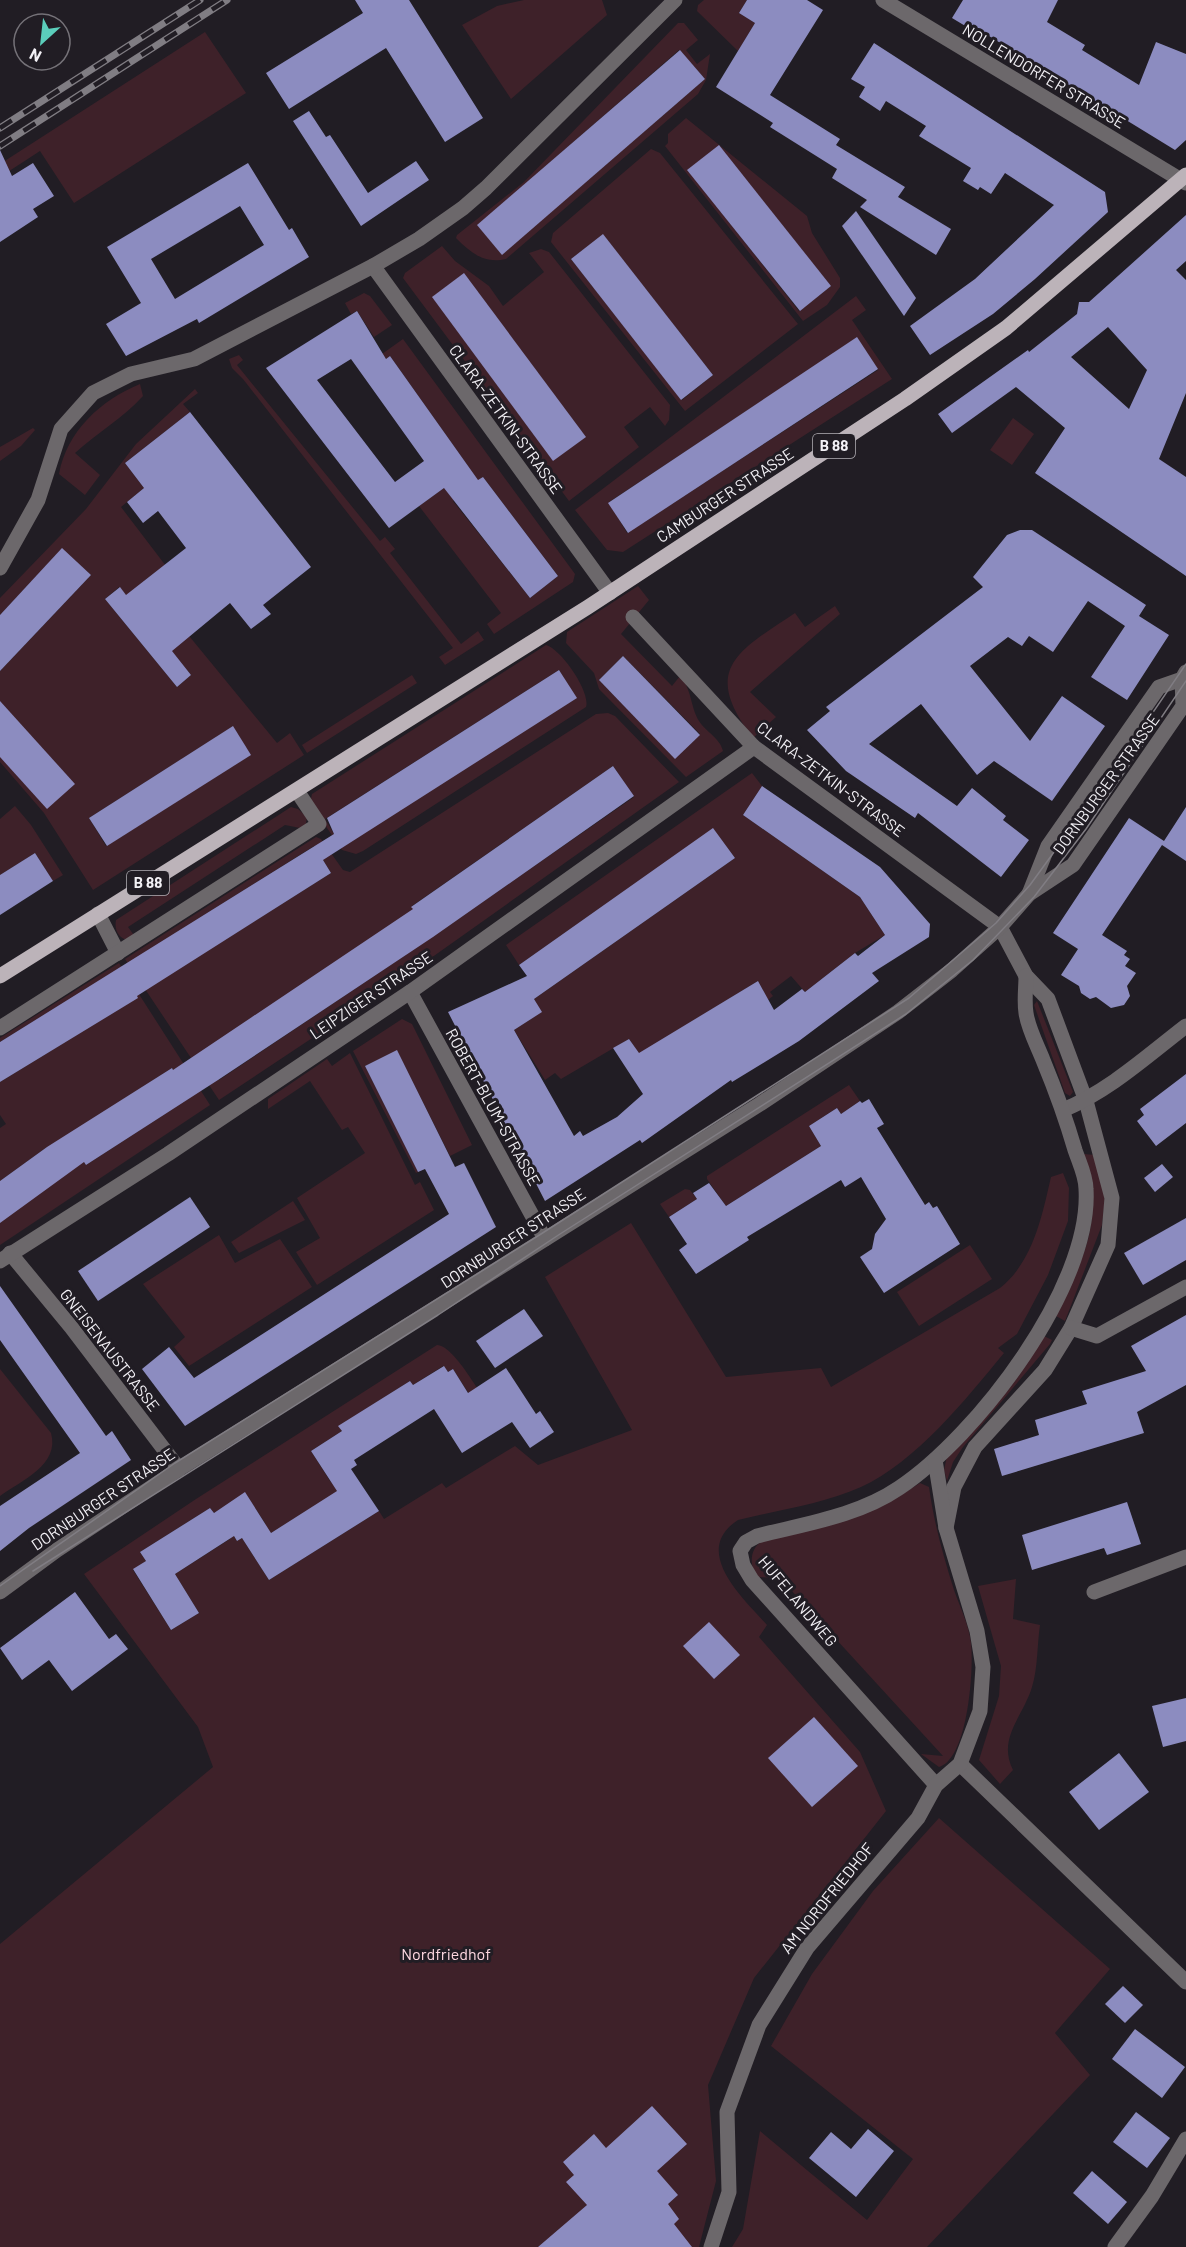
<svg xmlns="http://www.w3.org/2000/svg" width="1186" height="2247" viewBox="0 0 1186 2247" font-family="Barlow,sans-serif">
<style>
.green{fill:#3e2129;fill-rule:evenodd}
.building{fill:#8c8cc0;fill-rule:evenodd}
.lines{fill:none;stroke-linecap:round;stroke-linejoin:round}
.minor{stroke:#6c686b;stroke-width:15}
.major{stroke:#bcb3b9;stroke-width:15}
.tram{stroke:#807d83;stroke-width:1.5}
.rail-casing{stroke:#807d83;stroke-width:7}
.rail{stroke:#211d24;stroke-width:4.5;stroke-dasharray:14;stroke-linecap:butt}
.labels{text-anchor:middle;stroke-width:6;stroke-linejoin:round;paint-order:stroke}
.shield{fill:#211d24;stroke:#b4b1b7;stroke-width:1.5}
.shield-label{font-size:15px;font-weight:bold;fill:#f3f1f6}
.street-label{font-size:16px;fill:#f3f1f6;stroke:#211d24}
.park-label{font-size:16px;fill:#fdd8e1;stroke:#211d24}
</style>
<rect width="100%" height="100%" fill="#211d24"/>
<g class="green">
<polygon points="524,0 602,0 607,15 511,99 462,25 497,6"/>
<polygon points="704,0 747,0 739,13 755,23 738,51 697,11 698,5"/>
<path d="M678,23H684L698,40L686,50L697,64L710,54L706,80L698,94L506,259C484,264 471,253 456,238L457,235L524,182ZM679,50L705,79L502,254L478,225Z"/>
<polygon points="205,32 246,93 74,203 40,151 0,177 0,164"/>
<path d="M686,118L807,216L812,233L840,278V287L827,305L803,321L665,146L668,143V134ZM688,170L831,286L799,311Z"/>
<path d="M651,149L660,153L798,324L685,411L551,242L553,233ZM603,235L713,375L682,400L571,259Z"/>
<polygon points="442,246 455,261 489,286 503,306 544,272 529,253 541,249 549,252 670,405 669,420 665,426 650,407 624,427 639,447 569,501 403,278 405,273"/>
<polygon points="364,293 370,296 392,325 374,337 357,311 351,314 345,303"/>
<path d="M856,296L866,310L852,320L892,379L623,552L607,550L575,510ZM857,338L878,370L627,533L609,502Z"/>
<path d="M403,339L575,574L573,582L494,634L487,624L501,613L419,506L470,469L390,356L386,359L382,354ZM483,477L558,576L530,598L453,501Z"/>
<polygon points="239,355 243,360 237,365 380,541 385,537 395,549 390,553 461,644 478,631 484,640 445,665 439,657 453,648 243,379 232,368 229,359"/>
<path d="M140,384L143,396C123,418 97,433 75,453L100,475L85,495L59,474C67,431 101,400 140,384Z"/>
<path d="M195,389L198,393L183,404L190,412L125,463L144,488L121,507L169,570L161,568L144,581L277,743L290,733L304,755L93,890L44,813L0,762V671L91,575L62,549L0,615V598L86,509L136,444ZM119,587L191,675L177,687L105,599ZM232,727L250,755L106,846L89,818Z"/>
<polygon points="1013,418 1034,434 1012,465 990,450"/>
<polygon points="33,428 35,430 21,446 0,461 0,447"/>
<path d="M638,586L649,600L621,634L672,686L680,676C692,689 690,706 699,721C706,732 720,738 723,751L686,777L599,689L594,673L566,643L567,632ZM623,656L700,734L675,758L599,680Z"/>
<path d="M835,606L840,614L750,692L776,717L753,738C700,669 738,651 795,613L805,627Z"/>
<path d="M546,645C561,649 591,692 586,707L363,851L356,854L342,850L310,803L312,794ZM559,670L576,698L342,847L325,819Z"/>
<polygon points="412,675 417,683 307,753 302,745"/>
<path d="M608,713L615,716L679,782L407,975L219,1100L125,959L316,837L321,839L343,870L350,872L596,714ZM613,766L634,797L432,937L412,906ZM314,846L331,873L164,978L147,951ZM407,954L219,1080L200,1053Z"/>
<polygon points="752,773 762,786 743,815 860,897 885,935 855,953 805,992 791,976 770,992 773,996 768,1000 758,981 639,1054 629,1039 561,1079 555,1073 545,1080 514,1030 541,1012 534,999 735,858 713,829 519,965 506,945"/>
<polygon points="15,806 31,825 63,875 53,881 35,853 0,875 0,819"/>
<path d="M291,807L298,809L307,817L305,829L285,825L128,927L136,938L130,941C119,939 114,931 116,920Z"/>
<path d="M119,963L210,1105L0,1245V1223L47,1147L0,1181V1128L6,1124L0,1115V1082L137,998L120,968L0,1042V1038ZM172,1068L191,1097L86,1165L67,1136Z"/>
<polygon points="1037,1001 1073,1092 1070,1096 1065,1093 1034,1005"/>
<polygon points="402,1019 412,1024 472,1145 450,1156 397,1051 365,1066 418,1172 416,1173 353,1051"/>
<polygon points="350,1053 415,1185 420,1182 434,1210 317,1285 296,1252 320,1238 297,1198 365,1153 348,1127 342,1130 310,1081 268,1109 268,1099 327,1059 332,1066"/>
<polygon points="849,1085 860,1101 841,1114 837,1108 809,1126 821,1146 726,1206 707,1179 707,1176"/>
<path d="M1084,1154L1095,1155L1105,1199L1102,1225L1065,1321L1056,1316C1085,1253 1104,1225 1084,1154Z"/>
<path d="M1063,1173L1069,1188L1068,1221L1048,1275L1017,1334L998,1348L1004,1353C966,1399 916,1462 861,1487C823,1504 778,1510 738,1520C690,1551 744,1599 767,1625L759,1637L860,1752L886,1811L754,1978L708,2085L716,2181L699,2247H0V1944L213,1767L198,1727L84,1574L196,1499L437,1345C455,1345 486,1404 497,1420L489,1425L453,1369L448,1372L443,1366L413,1385L410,1381L339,1426L342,1431L311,1451L330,1481L340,1490L268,1535L265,1523L245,1493L214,1513L210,1508L140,1552L146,1561L133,1570L171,1630L199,1613L175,1574L230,1539L227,1525L237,1541L242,1538L269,1580L379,1511L384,1519L442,1483L446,1488L515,1446L538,1465L632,1430L545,1277L631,1223L726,1377L821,1368L831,1387L1000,1288C1033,1262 1042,1216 1051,1177Z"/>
<polygon points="685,1189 690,1190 697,1199 669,1217 660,1204"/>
<polygon points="293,1201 305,1220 239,1253 231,1242"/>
<polygon points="219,1235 235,1263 280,1239 312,1287 189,1366 174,1347 185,1337 143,1284"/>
<polygon points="970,1245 992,1279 919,1326 897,1292"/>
<polygon points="1044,1336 1052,1340 1050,1344 963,1447 953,1462 947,1481 944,1470 947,1456 1008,1390"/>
<path d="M0,1369L51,1433C60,1465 22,1480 0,1496Z"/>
<path d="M920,1483L929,1487C934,1523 943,1555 954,1590C960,1607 969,1625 971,1643C974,1669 968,1759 939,1767L921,1754L943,1756L780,1578L756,1577C750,1564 749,1550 762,1541L891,1501Z"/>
<path d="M1016,1579L1013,1619L1040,1625C1037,1645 1038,1668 1032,1687C1023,1717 997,1738 1013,1770L1000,1784L979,1760L999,1696L1001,1666L978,1586Z"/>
<polygon points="939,1818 1110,1969 1055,2033 1090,2075 927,2247 732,2247 743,2229 760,2131 867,2220 913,2159 771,2046 812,1974 873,1891"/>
</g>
<g class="building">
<polygon points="355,0 409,0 483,118 445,142 386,48 289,109 266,73 363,13"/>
<polygon points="747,0 807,0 823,10 770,95 840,139 836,145 905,187 898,197 951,229 936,255 860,207 867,200 832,178 837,169 770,127 773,123 716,87 755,23 739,13"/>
<polygon points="963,0 1058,0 1047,22 1085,45 1082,50 1139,85 1156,42 1186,54 1186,140 1175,150 989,36 987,39 952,18"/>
<polygon points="874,43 1105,192 1108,212 1035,279 993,314 930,355 910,326 975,279 1054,205 1005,173 991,194 980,187 978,190 963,181 971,168 919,136 926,126 886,101 880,111 859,97 865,87 851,79"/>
<polygon points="680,50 705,79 502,255 477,225"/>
<polygon points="309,111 326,137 330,135 368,193 416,161 429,180 361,226 293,121"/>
<polygon points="719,145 831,286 800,311 687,170"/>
<polygon points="0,150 12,176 33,163 54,196 33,209 38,217 0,242"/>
<path d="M248,163L289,230L292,228L309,257L199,323L197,319L126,356L106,324L141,303L107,247ZM240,206L264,245L175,299L151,259Z"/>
<polygon points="856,211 916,298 904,316 842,226"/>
<path d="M1186,215V261L1176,270L1186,280V393L1159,459L1186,477V576L1035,473L1065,428L1016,387L952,433L938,414L1028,350L1029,352L1077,314L1079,302H1089ZM1108,327L1147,370L1129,409L1071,357Z"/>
<polygon points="603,234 713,375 681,400 571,259"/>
<polygon points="464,273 586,437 553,461 432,297"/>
<path d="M357,311L386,359L390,356L478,480L483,477L558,576L530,598L444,488L389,528L266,368ZM351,359L424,461L395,482L317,380Z"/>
<polygon points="857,337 878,369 628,533 608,503"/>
<polygon points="190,412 311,567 263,605 271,614 251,629 230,603 172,651 191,675 177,687 105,599 120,587 126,595 186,548 158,511 143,523 127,502 144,488 125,463"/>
<polygon points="1020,530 1032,530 1146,605 1139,616 1169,635 1127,700 1091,677 1125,626 1088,601 1053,652 1029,636 1022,646 1008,637 970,666 1030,741 1062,696 1105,726 1052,801 994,761 977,775 921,704 869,744 957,806 972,788 1006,816 1003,820 1029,840 1001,877 918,813 915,818 846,771 807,730 830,711 826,707 983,587 973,577 1007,535"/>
<polygon points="62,548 91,575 0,671 0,615"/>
<polygon points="623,656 700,735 675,759 599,680"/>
<polygon points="559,670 577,698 323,860 331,873 137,996 138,998 0,1082 0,1042 334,834 327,818"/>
<polygon points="0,701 75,784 47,809 0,757"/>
<polygon points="233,726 251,755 107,846 89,818"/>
<polygon points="613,766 634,796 433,937 218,1080 86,1165 84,1162 0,1223 0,1181 47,1147 172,1068 173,1070 413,909 411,907"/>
<polygon points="762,786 880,867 930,924 929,937 872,973 879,981 799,1041 732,1082 731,1080 642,1143 640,1140 545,1201 448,1012 527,976 519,965 713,828 735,858 534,999 542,1012 514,1030 574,1136 580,1131 583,1136 617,1117 643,1094 613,1048 629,1039 639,1053 758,981 774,1010 802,989 805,992 855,953 858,956 885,935 860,897 743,815"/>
<polygon points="1186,807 1186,861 1162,845 1102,935 1127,951 1124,955 1130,959 1125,966 1136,973 1127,986 1130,996 1124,1005 1111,1008 1096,997 1090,999 1081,993 1079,986 1061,975 1078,949 1053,933 1129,818 1164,841"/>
<polygon points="35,853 53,881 0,915 0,875"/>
<polygon points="397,1050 455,1167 464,1163 496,1227 185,1426 142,1369 169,1347 194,1378 449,1214 425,1169 418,1172 365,1066"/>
<polygon points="1186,1074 1186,1123 1156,1146 1137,1121 1144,1115 1140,1109"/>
<polygon points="869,1099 884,1124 877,1128 925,1205 929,1202 933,1208 937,1206 960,1244 884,1293 860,1257 872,1249 875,1234 886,1219 861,1177 845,1187 841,1180 747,1237 749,1240 696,1274 679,1250 687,1244 669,1217 697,1199 693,1193 709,1183 726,1206 821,1146 809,1126 837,1108 841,1114 860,1101 862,1103"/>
<polygon points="1162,1164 1173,1177 1155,1192 1144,1178"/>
<polygon points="190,1197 210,1227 98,1301 78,1271"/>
<polygon points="1186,1218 1186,1260 1143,1285 1124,1253"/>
<polygon points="0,1286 106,1436 112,1431 131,1460 29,1528 0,1551 0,1506 80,1453 0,1340"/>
<polygon points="524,1309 543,1336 495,1368 476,1341"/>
<polygon points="1186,1315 1186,1385 1137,1412 1144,1433 1002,1476 994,1449 1039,1435 1035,1420 1087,1404 1082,1391 1146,1371 1131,1346"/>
<polygon points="444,1366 448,1372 453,1369 468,1393 506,1368 536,1414 540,1411 554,1432 530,1448 512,1422 462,1453 434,1409 354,1460 357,1465 351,1469 379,1511 269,1580 242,1538 237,1541 234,1536 175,1574 199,1613 171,1630 133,1569 146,1561 140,1552 210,1508 214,1513 245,1492 271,1533 337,1491 311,1451 342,1431 338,1426 410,1381 413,1385"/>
<polygon points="1127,1502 1141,1544 1107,1555 1104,1548 1032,1570 1022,1535"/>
<polygon points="75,1592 109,1639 116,1634 128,1649 72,1691 49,1660 22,1680 0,1648"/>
<polygon points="709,1622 740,1655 714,1679 683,1646"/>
<polygon points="1186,1698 1186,1741 1163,1747 1152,1706"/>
<polygon points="814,1717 858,1766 812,1807 768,1758"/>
<polygon points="1119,1753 1149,1792 1099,1830 1069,1792"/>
<polygon points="1123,1986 1143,2005 1125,2023 1105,2004"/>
<polygon points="1135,2029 1185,2067 1162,2098 1112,2059"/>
<polygon points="652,2106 687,2144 657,2171 678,2195 668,2204 679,2219 674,2224 692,2247 538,2247 587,2205 566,2182 574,2175 563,2162 594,2134 606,2148"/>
<polygon points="1136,2112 1170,2138 1147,2168 1113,2142"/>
<polygon points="868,2129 894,2151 856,2197 809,2158 831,2132 851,2149"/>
<polygon points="1092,2171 1127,2202 1108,2224 1073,2193"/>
</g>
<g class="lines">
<g class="minor">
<polyline points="883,0 1186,183"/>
<polyline points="373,266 610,593"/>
<polyline points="0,568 38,500 61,429 93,393 131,374 194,359 373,266 419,239 463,208 486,188 675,0"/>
<polyline points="633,617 754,747 1000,927 1026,976 1048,999 1086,1101 1112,1198 1108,1245 1071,1328 1045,1370 975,1447 954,1487 946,1528"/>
<polyline points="1029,894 1048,846 1159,687 1182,679 1186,672"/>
<polyline points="98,914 118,953"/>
<polyline points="410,992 545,1239"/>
<polyline points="0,1028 319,824 297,791"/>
<path d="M1063,1110C1109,1091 1147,1056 1186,1026"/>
<polyline points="10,1253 71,1327 179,1469"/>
<polyline points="0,1261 168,1154 410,992 754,747"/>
<polyline points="1071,1328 1097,1336 1186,1287"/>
<polyline points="0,1592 57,1550 179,1469 760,1104 898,1012 952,970 1000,927 1029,894 1073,865 1183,706 1182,679"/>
<polyline points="1094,1592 1186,1557"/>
<polyline points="960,1764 1186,1982"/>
<path d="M936,1785L752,1580L743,1565L740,1551L746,1542L757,1536C804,1524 858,1516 899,1488C977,1436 1092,1286 1086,1189C1086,1176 1079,1162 1075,1150C1066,1119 1055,1089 1043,1060C1037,1045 1028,1028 1026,1013C1024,1001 1026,988 1026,976"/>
<polyline points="711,2247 729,2192 727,2112 759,2025 807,1948 918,1818 936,1785 960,1764 980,1711 983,1667 977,1631 946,1528 935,1460"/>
<polyline points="1115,2247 1152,2196 1186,2139"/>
</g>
<polyline class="major" points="0,976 588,607 905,399 1006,328 1186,175"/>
<g class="tram">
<polyline points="33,1571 438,1315 560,1234 906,1014 973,960 1034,897 1086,829 1186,681"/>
<polyline points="0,1586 175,1463 541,1234 909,998 996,923 1030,885 1113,771 1186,664"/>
</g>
<defs>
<g id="rail">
<polyline points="0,128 200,0"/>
<polyline points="0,146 227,0"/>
</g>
</defs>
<use href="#rail" class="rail-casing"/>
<use href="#rail" class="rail"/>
</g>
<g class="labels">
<g class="shield">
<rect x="813" y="434" width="42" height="24" rx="4.5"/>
<rect x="127" y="871" width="42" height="24" rx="4.5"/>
</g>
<g class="shield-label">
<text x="834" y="451">B 88</text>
<text x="148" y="888">B 88</text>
</g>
<g class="street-label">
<text transform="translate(1044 76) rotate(31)" y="6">NOLLENDORFER STRASSE</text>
<text transform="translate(506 419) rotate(54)" y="6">CLARA-ZETKIN-STRASSE</text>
<text transform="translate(725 495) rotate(-33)" y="6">CAMBURGER STRASSE</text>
<text transform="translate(831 779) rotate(37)" y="6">CLARA-ZETKIN-STRASSE</text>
<text transform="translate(1106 784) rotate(-54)" y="6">DORNBURGER STRASSE</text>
<text transform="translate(371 995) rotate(-34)" y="6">LEIPZIGER STRASSE</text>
<text transform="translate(493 1107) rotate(61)" y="6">ROBERT-BLUM-STRASSE</text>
<text transform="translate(513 1238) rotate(-33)" y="6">DORNBURGER STRASSE</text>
<text transform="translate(110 1350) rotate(52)" y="6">GNEISENAUSTRASSE</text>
<text transform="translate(103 1499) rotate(-34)" y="6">DORNBURGER STRASSE</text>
<text transform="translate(798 1601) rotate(50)" y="6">HUFELANDWEG</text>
<text transform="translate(827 1898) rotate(-51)" y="6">AM NORDFRIEDHOF</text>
</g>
<g class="park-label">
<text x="446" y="1960">Nordfriedhof</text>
</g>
</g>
<g transform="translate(42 42) rotate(207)"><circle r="28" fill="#211d24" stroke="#757278" stroke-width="1.5"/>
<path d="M0-4.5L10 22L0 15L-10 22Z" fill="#5bcebb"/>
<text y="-9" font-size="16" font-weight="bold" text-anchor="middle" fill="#f3f1f6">N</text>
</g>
</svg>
